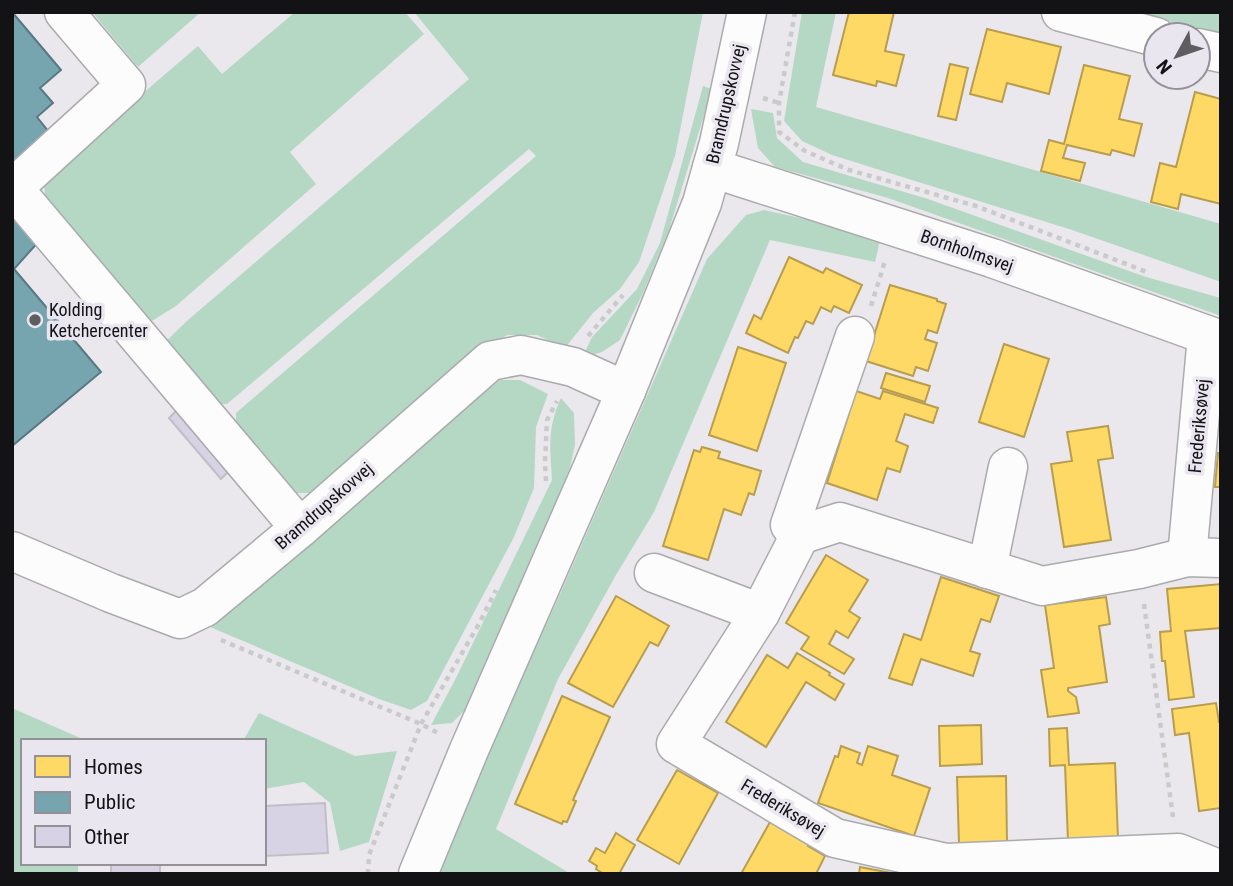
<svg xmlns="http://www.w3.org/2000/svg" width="1233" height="886" viewBox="0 0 1233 886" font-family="'Roboto Condensed',sans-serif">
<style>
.green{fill:#b5d8c5}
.homes{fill:#ffd966;stroke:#b89d4e;stroke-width:2}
.public{fill:#76a5af;stroke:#587981;stroke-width:2}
.building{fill:#d7d3e5;stroke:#c0bfc3;stroke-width:2}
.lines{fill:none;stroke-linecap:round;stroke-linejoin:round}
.minor-casing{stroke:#abaaad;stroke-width:41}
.path{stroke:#cbcacb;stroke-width:4.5;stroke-dasharray:5 5;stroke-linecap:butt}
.minor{stroke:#fcfcfc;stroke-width:38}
.poi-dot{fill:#5e5d61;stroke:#eae6ef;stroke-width:2.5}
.labels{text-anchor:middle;stroke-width:7;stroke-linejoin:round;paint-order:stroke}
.street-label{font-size:18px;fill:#131215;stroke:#eae6ef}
.poi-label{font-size:18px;fill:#131215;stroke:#eae6ef;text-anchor:start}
</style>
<rect width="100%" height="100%" fill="#eae8ed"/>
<g class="green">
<polygon points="92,12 201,12 138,67"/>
<polygon points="295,12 405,12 424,34 290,152 316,184 176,306 147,324 46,206 43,172 57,167 198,46 222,74"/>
<polygon points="414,12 703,12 675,156 639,262 620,289 593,313 565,348 537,335 507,335 461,369 312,493 294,493 236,423 236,413 536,156 529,149 227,404 220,404 164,343 188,320 469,79"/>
<polygon points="802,12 836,12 816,107 1221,224 1221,282 1072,230 832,155 802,141 784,121"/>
<polygon points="1132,12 1221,12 1221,34"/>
<polygon points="703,86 712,89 669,230 643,293 620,340 602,352 582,358 592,337 637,289 660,243"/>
<polygon points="751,109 773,113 777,138 803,162 928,199 1146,277 1221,298 1221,316 888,198 775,167 758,148"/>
<polygon points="764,210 881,236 875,262 770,240 654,512 616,575 558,679 496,829 571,874 438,874 452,830 557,601 707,259 746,215"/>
<polygon points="500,380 520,380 548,394 536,427 534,488 514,537 427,701 411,710 379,699 210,627 456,413"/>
<path d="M561,398L574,413L575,445L570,467L535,560L467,708L452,723L431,725L456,678L552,480C550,448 547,428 561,398Z"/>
<polygon points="12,708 87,741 23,741 23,863 78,863 78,874 12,874"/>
<polygon points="259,713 355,756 397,751 369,842 340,851 330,803 304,782 264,789 264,741 243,741"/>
</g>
<g class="homes">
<polygon points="849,12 894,12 885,51 904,55 896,86 877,81 876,86 833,75"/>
<polygon points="987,29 1061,47 1049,94 1007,83 1002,102 970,94"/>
<polygon points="950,64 968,68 956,120 938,116"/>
<polygon points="1084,65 1130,76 1119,119 1142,124 1134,156 1112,150 1110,155 1067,145 1063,158 1085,163 1080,181 1041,171 1049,140 1064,144"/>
<polygon points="1195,92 1221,99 1221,204 1181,194 1178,209 1151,202 1160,163 1176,167"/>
<polygon points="789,257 823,273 826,268 862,285 849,313 834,306 831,312 821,307 813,324 806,321 798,338 795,337 788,353 746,333 754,315 761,319"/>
<polygon points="890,285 937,299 937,301 946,304 937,333 928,330 925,339 937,343 928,371 916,367 913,376 866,361"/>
<polygon points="1004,344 1049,359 1024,437 979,422"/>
<polygon points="738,347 786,363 757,451 709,435"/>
<polygon points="886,373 930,386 925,402 881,388"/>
<polygon points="856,391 880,399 883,391 938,408 933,423 905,414 896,441 908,446 900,472 887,468 877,500 827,483"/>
<polygon points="1108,426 1113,458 1098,460 1111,540 1064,547 1051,464 1072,461 1067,432"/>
<polygon points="702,447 720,452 718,458 761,471 754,495 749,493 741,515 724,509 708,560 663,546 694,450 700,452"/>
<polygon points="1218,453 1221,453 1221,487 1215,487"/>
<polygon points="826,555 868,580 849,611 860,618 848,638 836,631 829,644 854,659 844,674 801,649 809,637 786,623"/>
<polygon points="941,577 999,596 990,622 981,619 970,651 980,654 973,676 921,659 912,685 889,678 904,634 921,640"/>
<polygon points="1221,584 1221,628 1185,631 1194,697 1169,700 1165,661 1162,661 1160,632 1171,631 1167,589"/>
<polygon points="616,596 669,626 658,646 650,642 613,707 568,683"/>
<polygon points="1106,597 1110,624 1099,626 1107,682 1068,688 1068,691 1076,697 1079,713 1048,717 1041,670 1054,668 1045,605"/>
<polygon points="797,653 830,673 829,675 844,684 835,700 806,682 766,747 726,722 767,655 788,668"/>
<polygon points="562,696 610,717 573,800 576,801 567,822 563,821 562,824 515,804"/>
<polygon points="1216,703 1219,722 1221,722 1221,808 1199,811 1189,733 1175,735 1172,709"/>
<polygon points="981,725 982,764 940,766 939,726"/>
<polygon points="1067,728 1069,765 1115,763 1118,839 1068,841 1065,765 1050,766 1049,729"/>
<polygon points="841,746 860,753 857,763 862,765 868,746 898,756 892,775 930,788 914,836 818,803 835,756 838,757"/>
<polygon points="677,770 718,793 679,864 637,840"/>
<polygon points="1006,776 1007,843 959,844 957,777"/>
<polygon points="770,822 809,844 808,846 825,856 816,874 741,874"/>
<polygon points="616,833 635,845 619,874 604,874 596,869 597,866 589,861 596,848 605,853"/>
<polygon points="860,867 896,874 859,874"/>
</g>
<g class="public">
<polygon points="12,12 61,70 40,88 53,103 37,117 49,132 12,163"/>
<polygon points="12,217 40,240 14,269 101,372 12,446"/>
</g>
<g class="building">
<polygon points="176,411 228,472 221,479 169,418"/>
<polygon points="325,803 328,853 264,856 264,806"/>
<rect x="111" y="863" width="49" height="11"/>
</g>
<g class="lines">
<defs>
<g id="minor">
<polyline points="64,12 126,85 13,188 300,528"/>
<polyline points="1061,12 1156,37"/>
<polyline points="1198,48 1221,53"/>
<polyline points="712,168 992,258 1221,340"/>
<polyline points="800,535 790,525 855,336"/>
<polyline points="12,551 111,593 180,619 205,607 300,528 490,361 521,355 573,367 626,391"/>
<polyline points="1187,557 1207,336"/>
<polyline points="1221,558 1187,557 1139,569 1042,586 840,522 800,535 760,613 676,744 835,838 946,863 1178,853 1221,870"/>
<polyline points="987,569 1008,467"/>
<polyline points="654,573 760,613"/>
<polyline points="418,874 469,750 626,391 702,203 719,143 747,12"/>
</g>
</defs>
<use href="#minor" class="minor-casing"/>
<g class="path">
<polyline points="795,12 779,103 779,132 805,151 849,170 976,206 1147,272"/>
<polyline points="763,98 779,103"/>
<polyline points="871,306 885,261"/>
<polyline points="588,336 623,295"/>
<polyline points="546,481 545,462 547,420 557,401"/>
<polyline points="1144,604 1173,817"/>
<polyline points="221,640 421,724 438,733"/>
<polyline points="368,874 369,855 421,724 480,622 496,590"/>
</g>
<use href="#minor" class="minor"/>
</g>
<circle class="poi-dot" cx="35" cy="320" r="7"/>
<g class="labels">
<g class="street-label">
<text transform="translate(726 104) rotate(-77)" y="6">Bramdrupskovvej</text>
<text transform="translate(967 251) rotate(19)" y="6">Bornholmsvej</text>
<text transform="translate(1199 426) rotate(-85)" y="6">Frederiksøvej</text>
<text transform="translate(324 506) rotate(-41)" y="6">Bramdrupskovvej</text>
<text transform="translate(783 808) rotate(31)" y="6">Frederiksøvej</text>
</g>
<g class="poi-label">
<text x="49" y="316">Kolding<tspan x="49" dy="21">Ketchercenter</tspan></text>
</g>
</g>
<rect width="1233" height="886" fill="none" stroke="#131215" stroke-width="28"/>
<rect x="21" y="739" width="245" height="126" fill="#eae6ef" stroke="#949198" stroke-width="2"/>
<rect x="35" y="756" width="35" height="21" fill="#ffd966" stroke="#949198" stroke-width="2"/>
<text x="84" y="774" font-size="21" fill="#131215">Homes</text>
<rect x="35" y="792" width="35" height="21" fill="#76a5af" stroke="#949198" stroke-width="2"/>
<text x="84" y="809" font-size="21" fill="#131215">Public</text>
<rect x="35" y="826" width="35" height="21" fill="#d7d3e5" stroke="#949198" stroke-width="2"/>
<text x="84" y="844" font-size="21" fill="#131215">Other</text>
<g transform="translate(1177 56) rotate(230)"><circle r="33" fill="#eae6ef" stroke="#949198" stroke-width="2"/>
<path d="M0-5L12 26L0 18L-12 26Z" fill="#5e5d61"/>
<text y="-10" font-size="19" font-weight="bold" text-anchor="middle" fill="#131215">N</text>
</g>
</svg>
